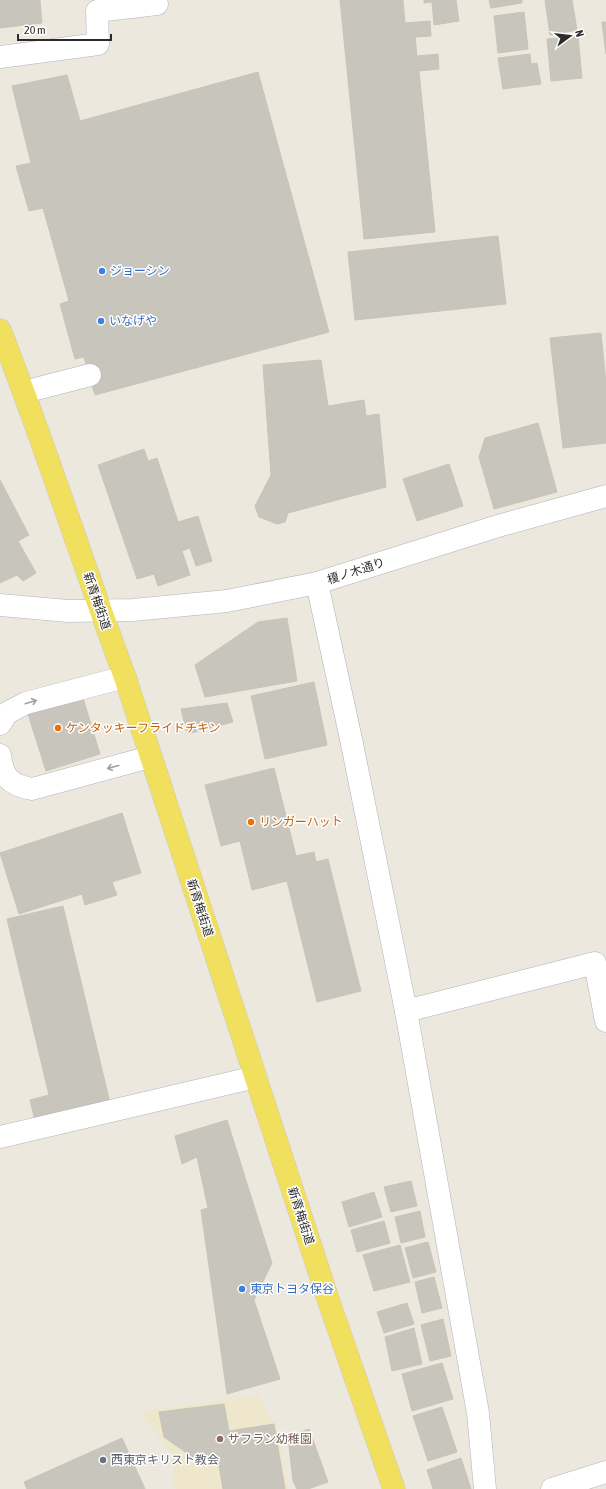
<svg xmlns="http://www.w3.org/2000/svg" width="606" height="1489" viewBox="0 0 606 1489" font-family="'Asap Condensed','Noto Sans JP',sans-serif">
<style>
.education{fill:#eee7cc}
.building{fill:#c8c5bc;stroke:#c8c4b6}
.lines{fill:none;stroke-linecap:round;stroke-linejoin:round}
.minor-casing{stroke:#b1b1bf;stroke-width:23}
.major-casing{stroke:#c8c8c8;stroke-width:23}
.minor{stroke:#fff;stroke-width:22}
.major{stroke:#f1e05d;stroke-width:22}
.oneway{stroke:#a0a0a0}
.shop-dot{fill:#3f7fe0;stroke:#fff;stroke-width:1.5}
.food-dot{fill:#e8710a;stroke:#fff;stroke-width:1.5}
.education-dot{fill:#8d6e63;stroke:#fff;stroke-width:1.5}
.worship-dot{fill:#6b7280;stroke:#fff;stroke-width:1.5}
.labels{text-anchor:middle;stroke-width:3;stroke-linejoin:round;paint-order:stroke}
.shop-label{font-size:12px;fill:#366cbe;stroke:#fff;text-anchor:start}
.street-label{font-size:12px;fill:#2b2b2b;stroke:#fff}
.food-label{font-size:12px;fill:#c56008;stroke:#fff;text-anchor:start}
.education-label{font-size:12px;fill:#785e54;stroke:#fff;text-anchor:start}
.worship-label{font-size:12px;fill:#5b616d;stroke:#fff;text-anchor:start}
</style>
<rect width="100%" height="100%" fill="#ede8dd"/>
<polygon class="education" points="259,1395 270,1421 277,1424 288,1489 175,1489 171,1454 141,1412"/>
<g class="building">
<polygon points="0,0 40,0 42,23 0,28"/>
<polygon points="340,0 403,0 405,23 430,21 431,36 415,37 417,56 438,54 439,69 419,71 435,232 364,239"/>
<polygon points="424,0 456,0 459,21 434,25 432,2 424,3"/>
<polygon points="489,0 522,0 522,3 491,8"/>
<polygon points="545,0 572,0 577,30 550,35"/>
<polygon points="524,12 528,49 498,53 494,16"/>
<polygon points="602,22 606,22 606,54"/>
<polygon points="578,36 582,78 551,81 547,39"/>
<polygon points="530,54 531,64 537,63 541,84 503,89 498,58"/>
<polygon points="258,72 329,332 95,395 84,357 75,359 60,304 69,301 43,208 29,211 16,166 31,163 12,86 67,75 80,121"/>
<polygon points="498,236 506,304 355,320 348,252"/>
<polygon points="601,333 606,383 606,443 563,448 550,338"/>
<polygon points="321,360 328,406 364,400 366,416 379,414 386,487 288,513 285,522 277,524 259,517 255,506 271,475 263,365"/>
<polygon points="538,423 557,492 494,509 479,457 485,438"/>
<polygon points="144,449 148,461 157,458 178,522 198,516 212,561 196,566 190,548 182,551 190,575 158,586 154,574 137,579 98,465"/>
<polygon points="449,464 463,506 417,521 403,479"/>
<polygon points="0,480 29,535 18,541 36,573 23,581 17,575 0,583"/>
<polygon points="287,618 297,681 205,697 195,665 258,622"/>
<polygon points="314,682 327,745 265,759 251,696"/>
<polygon points="82,695 100,754 46,771 28,714"/>
<polygon points="227,703 233,722 187,734 181,709"/>
<polygon points="274,768 296,856 314,852 316,862 328,859 361,991 317,1002 287,881 252,890 240,841 221,846 205,785"/>
<polygon points="122,813 141,873 112,882 117,895 85,905 82,894 19,914 0,853"/>
<polygon points="63,906 110,1103 35,1121 30,1100 49,1095 7,919"/>
<polygon points="227,1120 272,1263 254,1300 280,1379 227,1394 201,1210 208,1208 197,1157 182,1164 175,1136"/>
<polygon points="411,1181 417,1206 391,1212 384,1187"/>
<polygon points="374,1192 382,1217 349,1227 342,1202"/>
<polygon points="420,1211 425,1237 401,1243 395,1217"/>
<polygon points="384,1221 390,1243 357,1252 351,1230"/>
<polygon points="428,1242 436,1272 413,1278 405,1248"/>
<polygon points="400,1245 410,1282 374,1291 363,1255"/>
<polygon points="434,1277 442,1308 422,1313 415,1282"/>
<polygon points="407,1303 414,1324 384,1333 377,1312"/>
<polygon points="443,1319 451,1356 430,1361 421,1325"/>
<polygon points="414,1328 422,1364 392,1371 385,1337"/>
<polygon points="442,1363 453,1399 412,1411 402,1374"/>
<polygon points="224,1404 229,1431 274,1424 285,1489 223,1489 217,1454 194,1458 164,1437 159,1412"/>
<polygon points="442,1407 457,1452 428,1461 413,1416"/>
<polygon points="309,1429 328,1482 308,1489 297,1489 293,1481 288,1437"/>
<polygon points="122,1438 145,1489 27,1489 24,1482"/>
<polygon points="461,1458 471,1489 433,1489 427,1470"/>
</g>
<g class="lines">
<defs>
<g id="minor">
<polyline points="0,57 98,44 97,11 157,4"/>
<polyline points="24,392 90,375"/>
<polyline points="317,583 351,739 406,1011 478,1413 485,1489"/>
<polyline points="0,605 68,611 133,610 227,601 317,583 498,526 606,496"/>
<polyline points="0,724 7,713 26,703 125,677"/>
<path d="M0,755C3,778 10,785 32,789L150,757"/>
<polyline points="406,1011 595,963 606,1021"/>
<polyline points="0,1137 256,1077"/>
<polyline points="552,1489 606,1472"/>
</g>
<path id="major" d="M0,330C45,444 82,562 125,677L329,1302L394,1489"/>
</defs>
<use href="#minor" class="minor-casing"/>
<use href="#major" class="major-casing"/>
<use href="#minor" class="minor"/>
<use href="#major" class="major"/>
</g>
<defs><path id="oneway-shaft" d="M-6 0H5M1.5-3L5.5 0L1.5 3" fill="none" stroke-width="1.6" stroke-linecap="round" stroke-linejoin="round"/></defs>
<g class="oneway">
<use href="#oneway-shaft" transform="translate(31 702) rotate(-17)"/>
<use href="#oneway-shaft" transform="translate(113 767) rotate(165)"/>
</g>
<g class="shop-dot">
<circle cx="102" cy="271" r="4"/>
<circle cx="101" cy="321" r="4"/>
<circle cx="242" cy="1289" r="4"/>
</g>
<g class="food-dot">
<circle cx="58" cy="728" r="4"/>
<circle cx="251" cy="822" r="4"/>
</g>
<circle class="education-dot" cx="220" cy="1439" r="4"/>
<circle class="worship-dot" cx="103" cy="1460" r="4"/>
<g class="labels">
<g class="shop-label">
<text x="110" y="275">ジョーシン</text>
<text x="109" y="325">いなげや</text>
<text x="250" y="1293">東京トヨタ保谷</text>
</g>
<g class="street-label">
<text transform="translate(356 571) rotate(-18)" y="4">榎ノ木通り</text>
<text transform="translate(97 601) rotate(71)" y="4">新青梅街道</text>
<text transform="translate(200 908) rotate(72)" y="4">新青梅街道</text>
<text transform="translate(301 1216) rotate(72)" y="4">新青梅街道</text>
</g>
<g class="food-label">
<text x="66" y="732">ケンタッキーフライドチキン</text>
<text x="259" y="826">リンガーハット</text>
</g>
<g class="education-label">
<text x="228" y="1443">サフラン幼稚園</text>
</g>
<g class="worship-label">
<text x="111" y="1464">西東京キリスト教会</text>
</g>
</g>
<g transform="translate(570 36) rotate(75)" stroke="#ffffff" stroke-width="3" paint-order="stroke">
<path d="M0-3L7 15L0 10L-7 15Z" fill="#2b2b2b"/>
<text y="-6" font-size="11" font-weight="bold" text-anchor="middle" fill="#2b2b2b">N</text>
</g>
<path d="M18 34v6h93v-6" fill="none" stroke="#2b2b2b" stroke-width="2"/>
<text x="24" y="34" font-size="12" fill="#2b2b2b" stroke="#ffffff" stroke-width="3" paint-order="stroke">20 m</text>
</svg>
